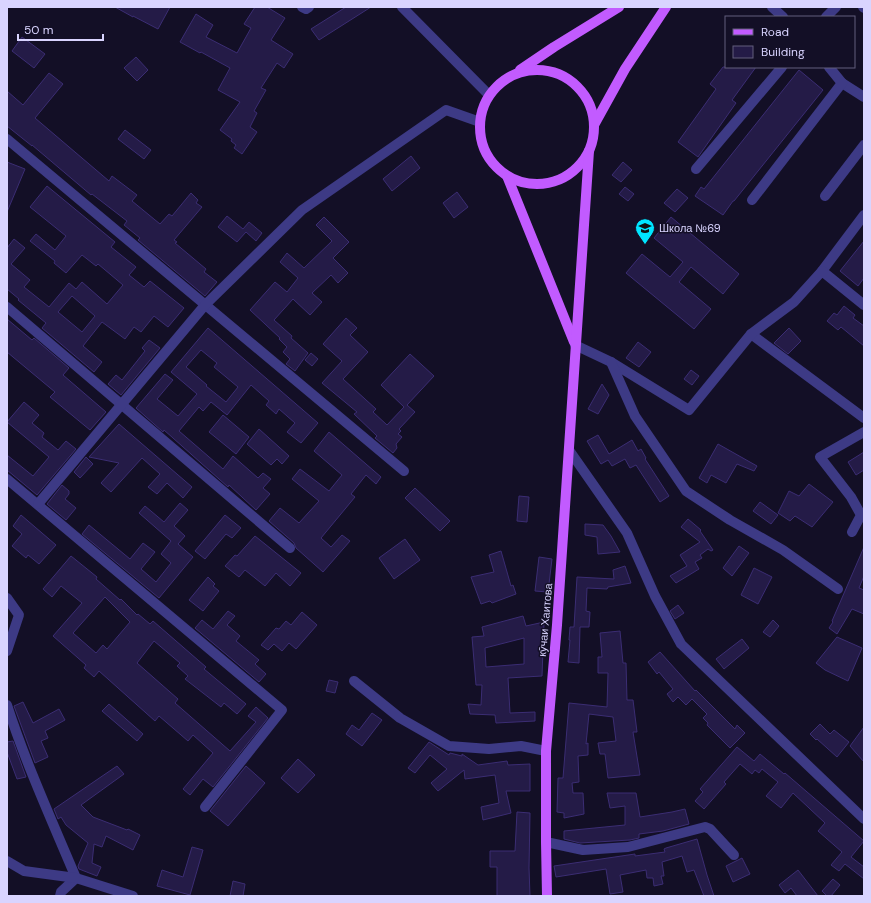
<svg xmlns="http://www.w3.org/2000/svg" width="871" height="903" viewBox="0 0 871 903" font-family="'DM Sans',sans-serif">
<style>
.building{fill:#241b47;stroke:#3b2d73;fill-rule:evenodd}
.lines{fill:none;stroke-linecap:round;stroke-linejoin:round}
.minor{stroke:#3d3a85;stroke-width:10}
.primary{stroke:#c25bff;stroke-width:10}
.labels{text-anchor:middle;stroke-width:3;stroke-linejoin:round;paint-order:stroke}
.poi-label{font-size:11px;fill:#d9d4ff;stroke:#130f26;text-anchor:start}
.street-label{font-size:11px;fill:#d9d4ff;stroke:#130f26}
</style>
<rect width="100%" height="100%" fill="#130f26"/>
<g class="building">
<polygon points="115,7 170,7 158,29 133,16 133,17"/>
<polygon points="255,7 267,7 285,18 271,40 293,54 284,68 277,63 261,88 266,90 254,111 257,113 250,127 257,132 242,154 234,148 236,145 231,141 232,139 220,130 240,102 218,90 230,68 201,52 200,53 180,42 196,14 213,25 206,37 237,53 251,28 244,24"/>
<polygon points="346,7 371,7 319,40 311,29"/>
<polygon points="22,37 45,54 34,68 12,51"/>
<polygon points="136,57 148,70 137,81 124,68"/>
<polygon points="723,67 756,67 732,100 736,103 698,157 678,142 716,89 710,84"/>
<polygon points="799,70 823,90 734,201 733,201 723,215 695,196 701,187 704,189"/>
<polygon points="49,73 63,84 35,118 109,181 112,176 137,195 132,201 160,224 169,214 172,216 191,193 198,200 196,203 202,207 174,240 177,242 175,243 206,269 204,272 217,282 205,296 138,240 140,238 124,225 127,221 92,194 91,195 32,145 32,146 7,126 7,91 23,105"/>
<polygon points="125,130 151,150 144,159 118,139"/>
<polygon points="411,156 420,168 392,191 383,179"/>
<polygon points="7,162 25,169 7,212"/>
<polygon points="623,162 632,170 621,182 612,175"/>
<path d="M47,186L115,242L111,247L136,267L129,275L144,287L150,281L184,308L168,327L154,316L141,332L134,327L125,339L102,322L83,346L102,362L94,372L42,328L46,323L18,300L19,299L7,289V248L14,239L25,248L11,264L30,280L24,287L49,307L69,283L76,289L82,282L107,304L123,285L98,264L96,266L82,255L66,273L54,263L55,261L30,241L36,234L55,250L66,236L30,207ZM72,296L95,316L82,332L58,312Z"/>
<polygon points="625,187 634,194 628,201 619,194"/>
<polygon points="677,189 688,198 675,212 664,203"/>
<polygon points="457,192 468,207 454,218 443,203"/>
<polygon points="227,216 243,229 249,222 262,233 256,241 246,232 237,242 218,227"/>
<polygon points="324,217 349,242 333,258 348,273 338,283 331,275 312,293 322,302 310,315 293,299 274,320 292,336 291,338 308,353 295,371 286,364 290,359 283,352 287,347 279,339 280,338 250,310 275,282 287,292 298,278 280,262 287,253 304,268 332,241 316,225"/>
<polygon points="671,217 739,274 723,294 691,267 679,282 711,309 694,329 626,273 642,254 670,277 683,262 654,238"/>
<polygon points="864,241 864,278 858,286 840,271"/>
<polygon points="844,306 855,315 853,318 864,326 864,346 841,327 838,330 827,321 834,313 837,315"/>
<polygon points="346,318 357,328 350,335 368,352 343,379 376,409 373,412 387,425 404,407 381,385 410,354 434,376 407,405 415,412 399,429 401,431 398,434 402,437 396,444 397,448 393,453 375,438 377,436 354,414 357,412 322,383 342,361 323,344"/>
<polygon points="7,319 32,340 34,338 69,368 63,375 106,412 90,430 50,397 55,392 7,352"/>
<path d="M208,328L318,423L301,443L287,432L295,423L279,409L276,414L266,405L269,401L251,385L227,415L211,402L203,411L199,407L179,431L223,469L233,456L258,478L263,473L271,479L263,488L270,494L256,510L229,485L228,487L164,430L163,432L136,408L165,374L173,380L157,399L178,416L197,394L171,372ZM201,350L217,363L214,367L238,387L226,402L206,386L207,385L186,367Z"/>
<polygon points="789,328 801,341 788,354 774,343"/>
<polygon points="149,340 160,348 121,395 108,384 116,375 122,380 145,351 142,348"/>
<polygon points="638,342 651,352 639,367 626,358"/>
<polygon points="311,353 318,359 312,366 305,360"/>
<polygon points="691,370 699,376 692,385 684,379"/>
<polygon points="602,384 609,395 598,414 588,409"/>
<polygon points="24,402 39,415 32,423 44,433 42,437 58,450 66,441 76,449 37,495 7,470 7,455 33,476 49,457 7,422"/>
<polygon points="223,415 249,437 236,454 209,432"/>
<polygon points="119,424 192,487 183,498 167,483 157,494 148,487 160,474 142,458 111,492 101,483 119,463 89,457"/>
<polygon points="259,429 289,456 282,464 277,459 271,465 247,444"/>
<polygon points="329,432 381,477 376,484 366,475 351,494 355,497 321,538 331,547 342,535 350,541 323,572 296,548 294,543 269,521 280,508 299,523 319,501 292,479 300,469 329,491 342,475 314,451"/>
<polygon points="598,435 609,454 632,440 638,451 641,449 646,458 645,459 669,496 660,502 636,465 630,468 625,459 612,466 608,460 601,464 587,441"/>
<polygon points="718,444 757,466 754,471 737,464 726,483 711,475 707,483 699,478"/>
<polygon points="864,452 864,470 856,475 848,462"/>
<polygon points="86,457 93,464 80,478 74,472"/>
<polygon points="809,484 833,502 812,527 795,516 790,521 778,513 789,491 799,496"/>
<polygon points="62,485 69,491 69,494 65,499 76,508 66,520 47,504"/>
<polygon points="415,488 450,521 440,531 405,498"/>
<polygon points="519,496 529,497 527,522 517,521"/>
<polygon points="760,502 778,515 771,524 753,511"/>
<polygon points="180,503 188,510 174,526 185,536 178,544 193,557 159,598 82,534 89,525 130,559 143,543 155,552 141,569 156,582 171,563 161,554 171,541 139,513 145,506 164,522"/>
<polygon points="21,515 56,545 39,564 28,555 26,558 12,546 22,534 13,526"/>
<polygon points="225,515 241,528 232,538 226,534 205,559 195,551"/>
<polygon points="688,519 701,530 700,531 713,550 711,551 708,549 700,555 702,558 695,562 699,569 676,583 670,576 687,566 680,555 700,542 681,527"/>
<polygon points="585,524 603,525 611,536 620,552 598,554 597,537 585,535"/>
<polygon points="255,536 301,573 290,586 276,573 265,586 245,570 239,577 225,566 235,555 237,556"/>
<polygon points="405,539 420,560 394,579 379,558"/>
<polygon points="739,546 749,553 732,576 723,568"/>
<polygon points="864,547 864,576 859,588 864,590 864,614 852,609 837,634 829,628 833,622 832,621"/>
<polygon points="501,551 511,586 513,585 516,594 492,603 490,601 481,604 471,577 494,572 489,555"/>
<path d="M71,556L97,577L96,579L120,600L121,599L137,615L138,614L150,624L153,621L206,667L204,669L246,704L237,714L224,703L221,707L185,679L188,676L177,666L180,663L154,641L137,663L178,699L175,703L230,751L256,722L248,716L256,707L268,718L213,787L203,779L190,795L183,789L213,753L193,735L188,741L159,716L155,721L99,671L94,677L84,668L86,665L53,636L82,603L61,586L52,597L43,589ZM105,597L130,622L107,649L103,645L96,653L73,633Z"/>
<polygon points="539,557 552,559 548,592 535,591"/>
<polygon points="625,566 631,583 608,587 607,589 587,588 586,611 590,612 589,627 580,627 579,663 568,662 570,640 569,640 570,627 574,627 577,577 614,579 613,570"/>
<polygon points="754,568 772,577 758,604 741,595"/>
<polygon points="208,577 215,584 213,586 219,591 203,611 189,600"/>
<polygon points="678,605 684,613 675,619 670,611"/>
<polygon points="228,611 235,616 227,625 240,636 236,641 259,660 255,664 266,674 259,682 195,628 202,620 213,629"/>
<polygon points="302,612 317,625 296,649 289,643 282,651 274,644 268,650 261,645 276,628 279,629 286,621 291,625"/>
<path d="M523,616L526,626L544,622L542,676L508,678L510,713L535,712V721L496,723L495,715L470,714L468,704L481,705L482,685H476L472,637L484,636L482,627ZM524,638V664L486,667L485,648Z"/>
<polygon points="773,620 779,626 770,637 763,632"/>
<polygon points="620,631 623,663 626,663 627,700 633,700 637,732 633,732 640,775 608,778 605,754 600,754 598,743 616,741 613,717 589,714 586,744 588,743 588,755 578,756 579,782 572,783 573,793 583,793 584,814 564,818 564,813 557,812 558,778 563,778 569,703 607,707 608,673 598,673 598,657 602,657 600,633"/>
<polygon points="837,637 862,648 848,681 825,670 816,663"/>
<polygon points="742,639 749,648 724,669 716,659"/>
<polygon points="660,652 695,691 696,690 735,729 737,725 745,733 730,748 707,725 708,723 703,718 707,714 692,699 686,705 678,697 673,702 667,694 673,689 659,672 657,674 648,662"/>
<polygon points="329,680 338,682 335,693 326,691"/>
<polygon points="23,702 33,723 59,709 65,720 45,731 48,738 41,741 48,757 35,763 14,706"/>
<polygon points="109,704 143,734 137,741 102,711"/>
<polygon points="372,713 382,720 362,746 346,734 352,725 359,730"/>
<polygon points="820,724 830,734 834,730 849,742 837,757 817,739 816,740 810,734"/>
<polygon points="864,727 864,762 850,746"/>
<polygon points="13,741 26,777 17,779 7,752 7,742"/>
<polygon points="429,742 449,755 450,753 462,756 462,754 478,765 507,761 508,765 530,764 530,791 506,791 511,813 483,820 481,807 499,803 495,775 465,779 464,770 438,791 431,783 447,769 430,755 415,773 408,768"/>
<polygon points="737,747 754,761 760,754 784,774 785,773 864,841 851,857 864,867 864,879 845,864 839,871 831,865 842,852 818,831 825,823 793,793 781,808 766,796 778,782 762,769 759,773 755,770 752,774 740,764 724,782 726,784 704,809 695,801 703,792 700,789"/>
<polygon points="298,759 315,775 298,793 281,778"/>
<polygon points="117,766 124,774 81,805 93,817 127,830 128,829 140,835 133,850 106,836 102,847 94,844 92,863 101,867 97,876 79,869 78,866 88,843 66,825 61,817 58,819 54,809"/>
<polygon points="246,766 265,783 228,826 210,811"/>
<polygon points="607,793 636,793 640,817 672,812 685,809 689,824 663,831 639,834 639,838 630,840 580,843 564,839 564,831 625,825 625,806 610,808"/>
<polygon points="517,812 530,813 529,868 530,896 497,896 497,867 490,867 490,851 515,851"/>
<polygon points="697,839 707,875 714,896 704,896 694,870 687,872 682,856 662,862 664,876 661,876 663,884 654,886 653,878 647,878 646,870 620,875 623,892 610,894 606,869 556,877 554,866 635,854 635,856 665,852 664,849 666,848"/>
<polygon points="192,847 203,850 190,895 157,886 162,870 183,877"/>
<polygon points="742,858 750,874 733,882 726,866"/>
<polygon points="798,870 818,896 797,896 791,888 785,893 779,885"/>
<polygon points="833,879 840,885 831,896 827,896 822,891"/>
<polygon points="233,881 245,884 243,896 230,896"/>
</g>
<g class="lines">
<g class="minor">
<polyline points="302,7 306,9 309,7"/>
<polyline points="402,7 489,95"/>
<polyline points="772,7 783,17"/>
<polyline points="863,7 864,8"/>
<polyline points="826,17 836,7"/>
<polyline points="842,83 864,97"/>
<polyline points="7,139 404,471"/>
<polyline points="696,169 782,67"/>
<polyline points="825,196 864,145"/>
<polyline points="752,200 842,83 829,67"/>
<polyline points="822,271 864,215"/>
<polyline points="7,307 290,548"/>
<polyline points="751,334 864,418"/>
<polyline points="575,345 611,362 689,410 751,334 794,302 822,271 864,305"/>
<polyline points="611,362 635,416 686,491 730,520 783,550 838,589"/>
<polyline points="569,450 627,533 655,596 681,644 864,819"/>
<polyline points="7,479 282,710 205,807"/>
<polyline points="38,504 205,305 302,210 446,110 480,122"/>
<polyline points="852,532 861,515 851,497 820,457 864,432"/>
<polyline points="7,598 19,615 7,651"/>
<polyline points="354,681 400,718 449,746 489,749 521,746 546,751"/>
<path d="M7,705C26,764 52,821 76,878L61,892L60,896"/>
<polyline points="546,842 583,850 628,847 705,827 710,829 734,855"/>
<polyline points="7,861 24,871 76,878 133,896"/>
</g>
<g class="primary">
<polyline points="520,70 554,47 619,7"/>
<circle cx="537" cy="127" r="57"/>
<polyline points="594,125 625,69 666,7"/>
<polyline points="507,176 574,342"/>
<polyline points="547,896 546,842 546,751 557,625 589,151"/>
</g>
</g>
<defs>
<symbol id="school-pin" viewBox="-11 -11 22 30"><path d="M0 17L-7.5 6A9.5 9.5 0 1 1 7.5 6Z" fill="#00e5ff" stroke="#130f26"/><path d="M0-5L7-2L0 1L-7-2ZM-4 1L0 2.5L4 1V4Q0 6-4 4Z" fill="#111"/></symbol>
</defs>
<g fill-rule="evenodd">
<use href="#school-pin" x="634" y="217" width="22" height="30"/>
</g>
<g class="labels">
<g class="poi-label">
<text x="659" y="232">Школа №69</text>
</g>
<g class="street-label">
<text transform="translate(545 620) rotate(-85)" y="4">кӯчаи Хаитова</text>
</g>
</g>
<rect width="871" height="903" fill="none" stroke="#d9d4ff" stroke-width="16"/>
<rect x="725" y="16" width="130" height="52" fill="#130f26" stroke="#625e7d"/>
<rect x="733" y="29" width="20" height="6" fill="#c25bff" stroke="#625e7d"/>
<text x="761" y="36" font-size="12" fill="#d9d4ff">Road</text>
<rect x="733" y="46" width="20" height="12" fill="#241b47" stroke="#625e7d"/>
<text x="761" y="56" font-size="12" fill="#d9d4ff">Building</text>
<path d="M18 34v6h85v-6" fill="none" stroke="#d9d4ff" stroke-width="2"/>
<text x="24" y="34" font-size="12" fill="#d9d4ff" stroke="#130f26" stroke-width="3" paint-order="stroke">50 m</text>
</svg>
